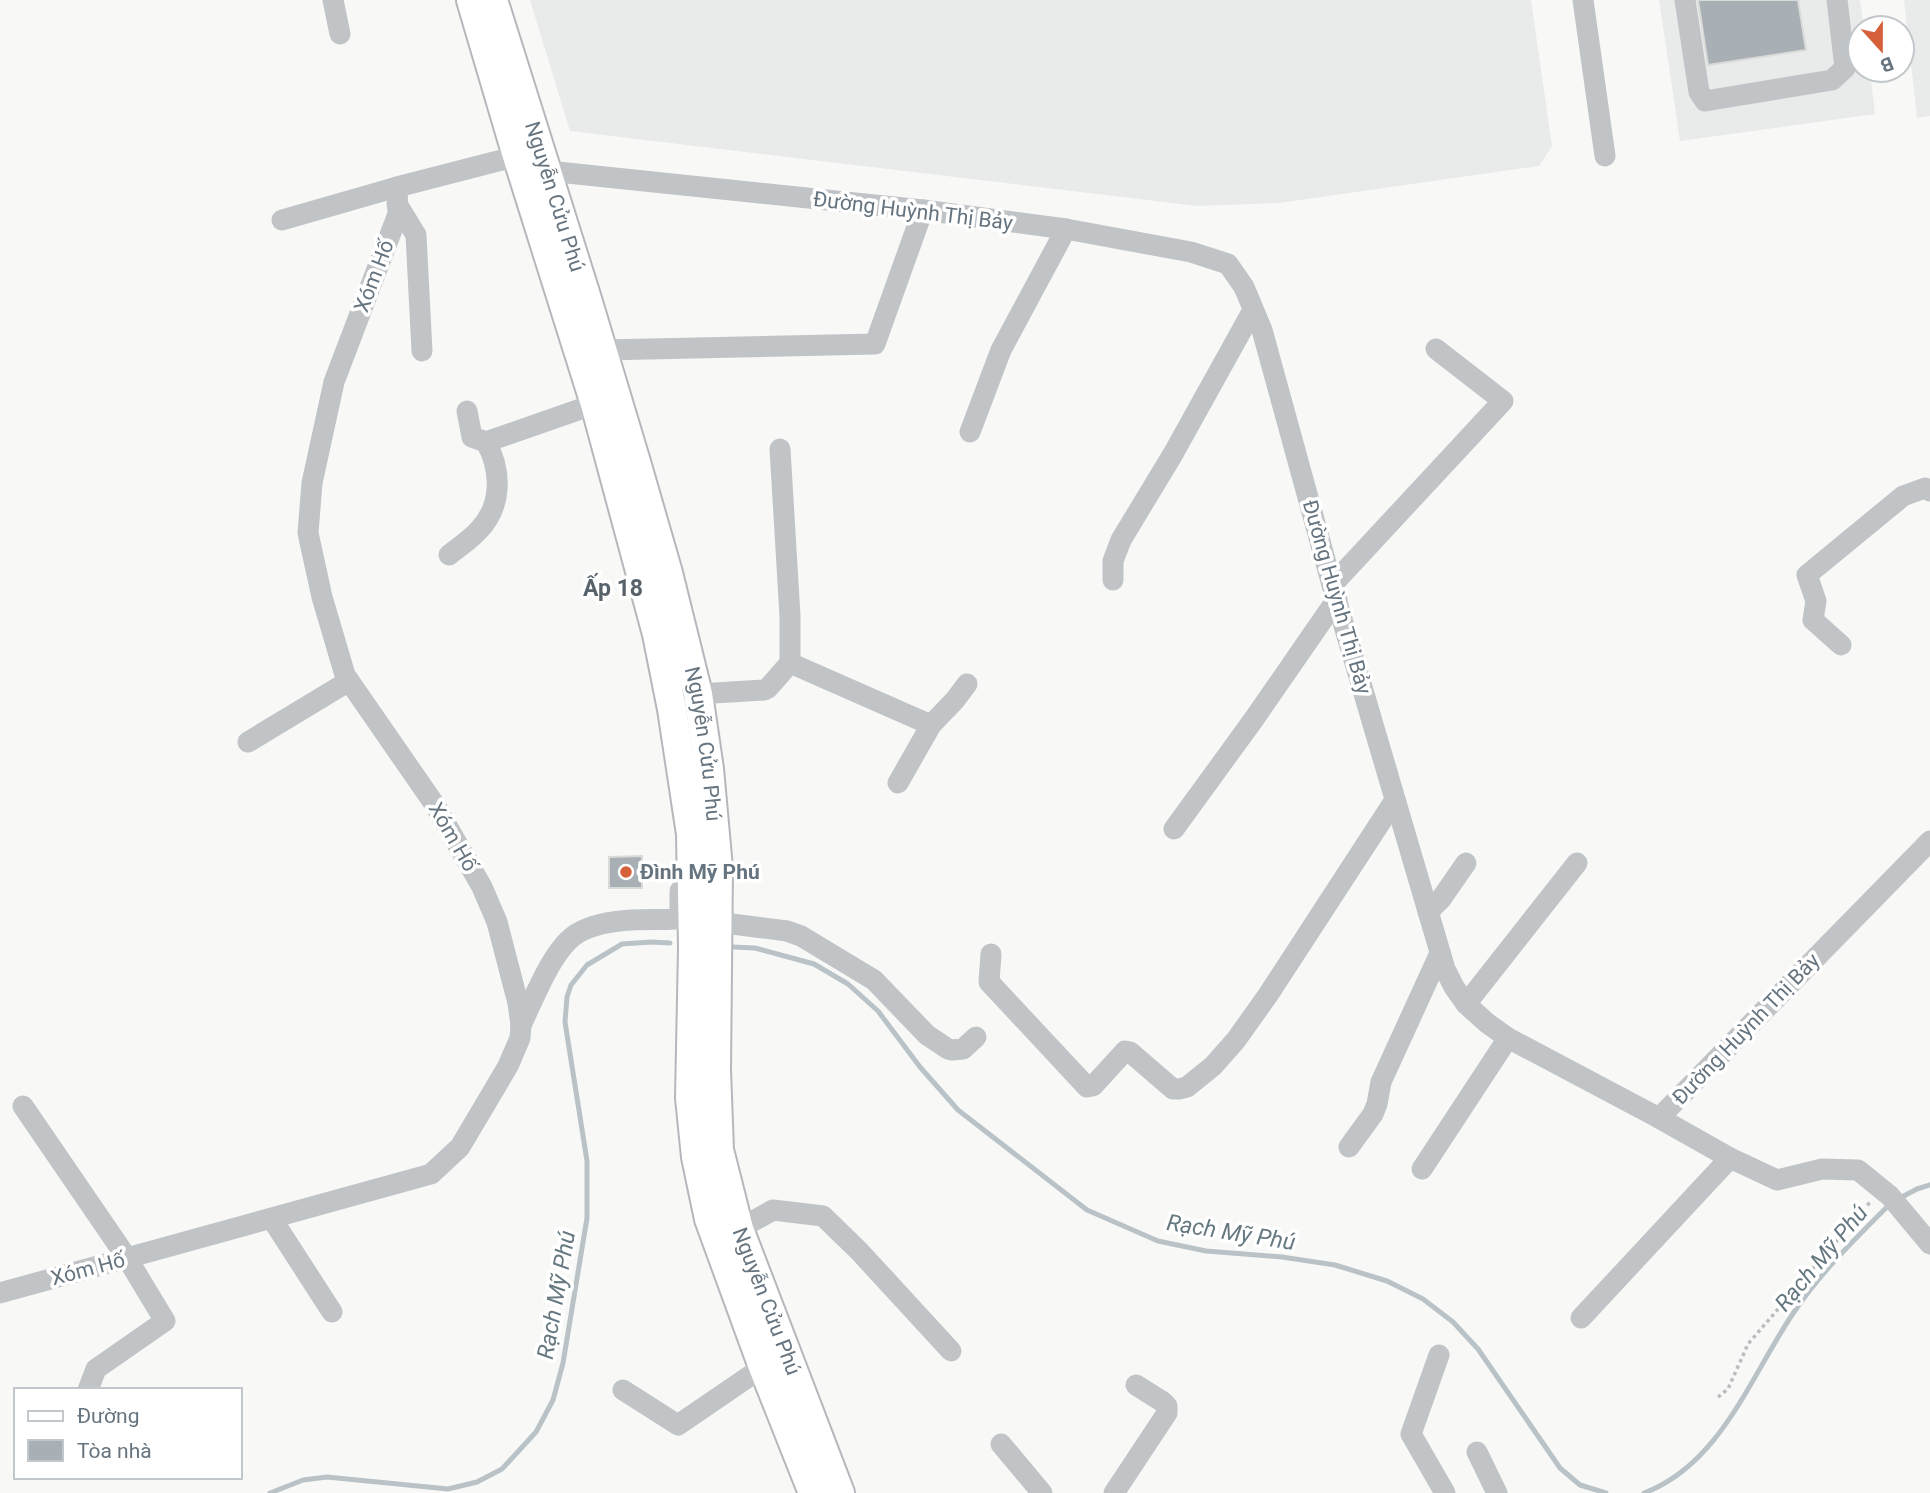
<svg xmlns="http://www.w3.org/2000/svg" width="1930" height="1493" viewBox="0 0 1930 1493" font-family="Roboto,sans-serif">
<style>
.built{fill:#e9eaea}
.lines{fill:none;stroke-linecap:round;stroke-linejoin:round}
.stream{stroke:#b9c3c7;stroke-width:5}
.building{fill:#a8afb5;stroke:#dadad9;stroke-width:2}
.major-casing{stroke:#b4b8bc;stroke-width:32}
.path{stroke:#babdbf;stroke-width:3.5;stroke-dasharray:3.5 3.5;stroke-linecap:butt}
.minor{stroke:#c0c4c7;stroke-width:21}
.major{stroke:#fff;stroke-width:28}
.poi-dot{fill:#d5603a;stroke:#fff;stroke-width:2.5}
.labels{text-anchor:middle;stroke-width:7;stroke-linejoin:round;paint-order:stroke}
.street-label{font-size:21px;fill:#66747f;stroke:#fff}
.poi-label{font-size:21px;font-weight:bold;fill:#66747f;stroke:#fff;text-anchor:start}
.neighbourhood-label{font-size:23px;font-weight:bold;fill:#58626a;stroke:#fff}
.water-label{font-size:23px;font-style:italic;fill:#667880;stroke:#fff}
</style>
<rect width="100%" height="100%" fill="#f8f9f6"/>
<g class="built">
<polygon points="530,0 1531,0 1552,146 1539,166 1279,203 1197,206 570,131"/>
<polygon points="1659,0 1860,0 1864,28 1860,28 1860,70 1870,70 1875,114 1680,141"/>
<polygon points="1904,0 1930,0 1930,116 1917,118"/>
</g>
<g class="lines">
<g class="stream">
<polyline points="733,947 755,948 814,964 848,984 878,1011 920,1067 958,1110 1087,1210 1158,1241 1206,1251 1282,1257 1335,1265 1387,1281 1423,1299 1453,1322 1478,1349 1560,1468 1580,1485 1606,1493"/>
<polyline points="1898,1199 1917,1189 1930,1185"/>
<polyline points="270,1493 303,1480 327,1477 448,1489 477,1482 502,1469 536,1432 553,1400 563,1363 587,1218 587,1161 565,1022 567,997 571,985 587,965 622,944 651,942 670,943"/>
<path d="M1644,1493C1721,1464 1751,1375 1794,1312C1821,1272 1856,1238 1890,1204"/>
</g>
</g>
<g class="building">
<polygon points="1698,0 1798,0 1806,50 1708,65"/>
<polygon points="642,856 642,888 609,888 609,857"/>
</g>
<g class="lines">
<defs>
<g id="major">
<polyline points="471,0 517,156 595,404 657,634 672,709 691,834 693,948 690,1098 696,1157 709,1219 763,1367 813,1493"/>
<path id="s1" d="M493,0L587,299L636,462L668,573L698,694L709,769L718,868L716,1070L719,1150L739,1229L840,1493"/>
</g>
</defs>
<use href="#major" class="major-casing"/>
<polyline class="path" points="1718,1397 1728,1389 1748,1344 1871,1201"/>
<g class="minor">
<polyline points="333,0 340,34"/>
<polyline points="1583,0 1605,156"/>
<polyline points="1685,0 1699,92 1705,101 1832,80 1845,68 1837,0"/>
<polyline points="548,171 923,210 1066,229 1191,252 1228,264 1244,287 1262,330 1332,585 1445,969 1454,987 1466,1004 1487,1023 1508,1038 1659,1118 1930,841"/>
<polyline points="397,204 416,235 422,351"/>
<polyline points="282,220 397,187 517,156"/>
<polyline points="603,350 875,344 923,210"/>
<polyline points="467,411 472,437 486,442"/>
<polyline points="970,432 1001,350 1066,229"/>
<polyline points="780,449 790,616 790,663"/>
<path d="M449,555C459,547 470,540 479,530C502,506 502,471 486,442L595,404"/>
<polyline points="1113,580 1113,561 1121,540 1173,454 1253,310"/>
<polyline points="1332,585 1503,401 1436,349"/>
<polyline points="1841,645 1813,620 1816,601 1807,575 1903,496 1925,488 1930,491"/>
<polyline points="698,694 764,690 768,688 790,663 931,725 898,783"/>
<polyline points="931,725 955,700 967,684"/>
<polyline points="248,742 349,681"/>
<polyline points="1174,829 1254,719 1337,599"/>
<polyline points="1428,912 1441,899 1466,863"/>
<polyline points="717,922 787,931 801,936 874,980 927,1035 948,1049 952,1050 963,1049 976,1037"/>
<polyline points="991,954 989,982 1087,1087 1093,1086 1125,1051 1130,1052 1173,1089 1179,1089 1187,1087 1213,1066 1236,1040 1268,995 1395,800"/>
<polyline points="1466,1004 1577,863"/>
<path d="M521,1025C534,999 553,947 578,933C593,924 615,921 632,920C646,919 661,920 676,919L680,915V891"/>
<polyline points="23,1106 127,1258 165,1321 96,1369 88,1390"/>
<polyline points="1349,1147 1373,1114 1377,1104 1381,1082 1440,953"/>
<polyline points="1730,1158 1777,1180 1822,1169 1858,1170 1890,1196 1930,1244"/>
<polyline points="1422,1169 1508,1038"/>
<polyline points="272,1219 332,1312"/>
<polyline points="739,1229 773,1210 823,1216 859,1251 951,1351"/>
<polyline points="0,1293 431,1174 460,1147 508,1066 520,1038 521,1025 518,1003 497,922 482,887 435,805 345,675 322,597 308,533 312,483 334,382 398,214 397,187"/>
<polyline points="1581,1318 1730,1158 1659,1118"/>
<polyline points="1439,1355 1411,1434 1445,1493"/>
<polyline points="623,1390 678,1425 763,1367"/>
<polyline points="1001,1444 1042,1493"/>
<polyline points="1477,1452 1497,1493"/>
<polyline points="1114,1493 1167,1413 1167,1406 1163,1402 1136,1385"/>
</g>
<use href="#major" class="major"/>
</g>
<circle class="poi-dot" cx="626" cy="872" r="7"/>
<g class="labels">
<g class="street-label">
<text dy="7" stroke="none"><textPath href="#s1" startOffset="206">Nguyễn Cửu Phú</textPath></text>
<text transform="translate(913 211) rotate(7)" y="7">Đường Huỳnh Thị Bảy</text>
<text transform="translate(374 276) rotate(-69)" y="7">Xóm Hố</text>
<text transform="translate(1337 597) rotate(74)" y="7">Đường Huỳnh Thị Bảy</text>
<text dy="7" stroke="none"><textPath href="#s1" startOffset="774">Nguyễn Cửu Phú</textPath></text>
<text transform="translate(453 837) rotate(60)" y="7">Xóm Hố</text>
<text transform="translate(1746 1029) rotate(-46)" y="7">Đường Huỳnh Thị Bảy</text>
<text transform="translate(88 1269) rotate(-15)" y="7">Xóm Hố</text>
<text dy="7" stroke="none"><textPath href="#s1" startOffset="1340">Nguyễn Cửu Phú</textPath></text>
</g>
<g class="poi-label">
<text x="640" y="879">Đình Mỹ Phú</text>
</g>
<g class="neighbourhood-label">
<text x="613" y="596">Ấp 18</text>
</g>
<g class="water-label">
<text transform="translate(1231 1232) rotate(9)" y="8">Rạch Mỹ Phú</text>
<text transform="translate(1821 1258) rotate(-50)" y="8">Rạch Mỹ Phú</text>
<text transform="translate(556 1295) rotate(-80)" y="8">Rạch Mỹ Phú</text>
</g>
</g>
<rect x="14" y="1388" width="228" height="91" fill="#ffffff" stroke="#c2c7cc" stroke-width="2"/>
<rect x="28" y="1411" width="35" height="10" fill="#ffffff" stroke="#c2c7cc" stroke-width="2"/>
<text x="77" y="1423" font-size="21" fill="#66747f">Đường</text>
<rect x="28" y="1440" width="35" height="21" fill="#a8afb5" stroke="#c2c7cc" stroke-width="2"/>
<text x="77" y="1458" font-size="21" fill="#66747f">Tòa nhà</text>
<g transform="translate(1881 49) rotate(159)"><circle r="33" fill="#ffffff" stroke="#c2c7cc" stroke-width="2"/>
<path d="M0-5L12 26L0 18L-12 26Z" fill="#d5603a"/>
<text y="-10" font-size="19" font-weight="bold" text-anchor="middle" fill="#66747f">B</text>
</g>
</svg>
